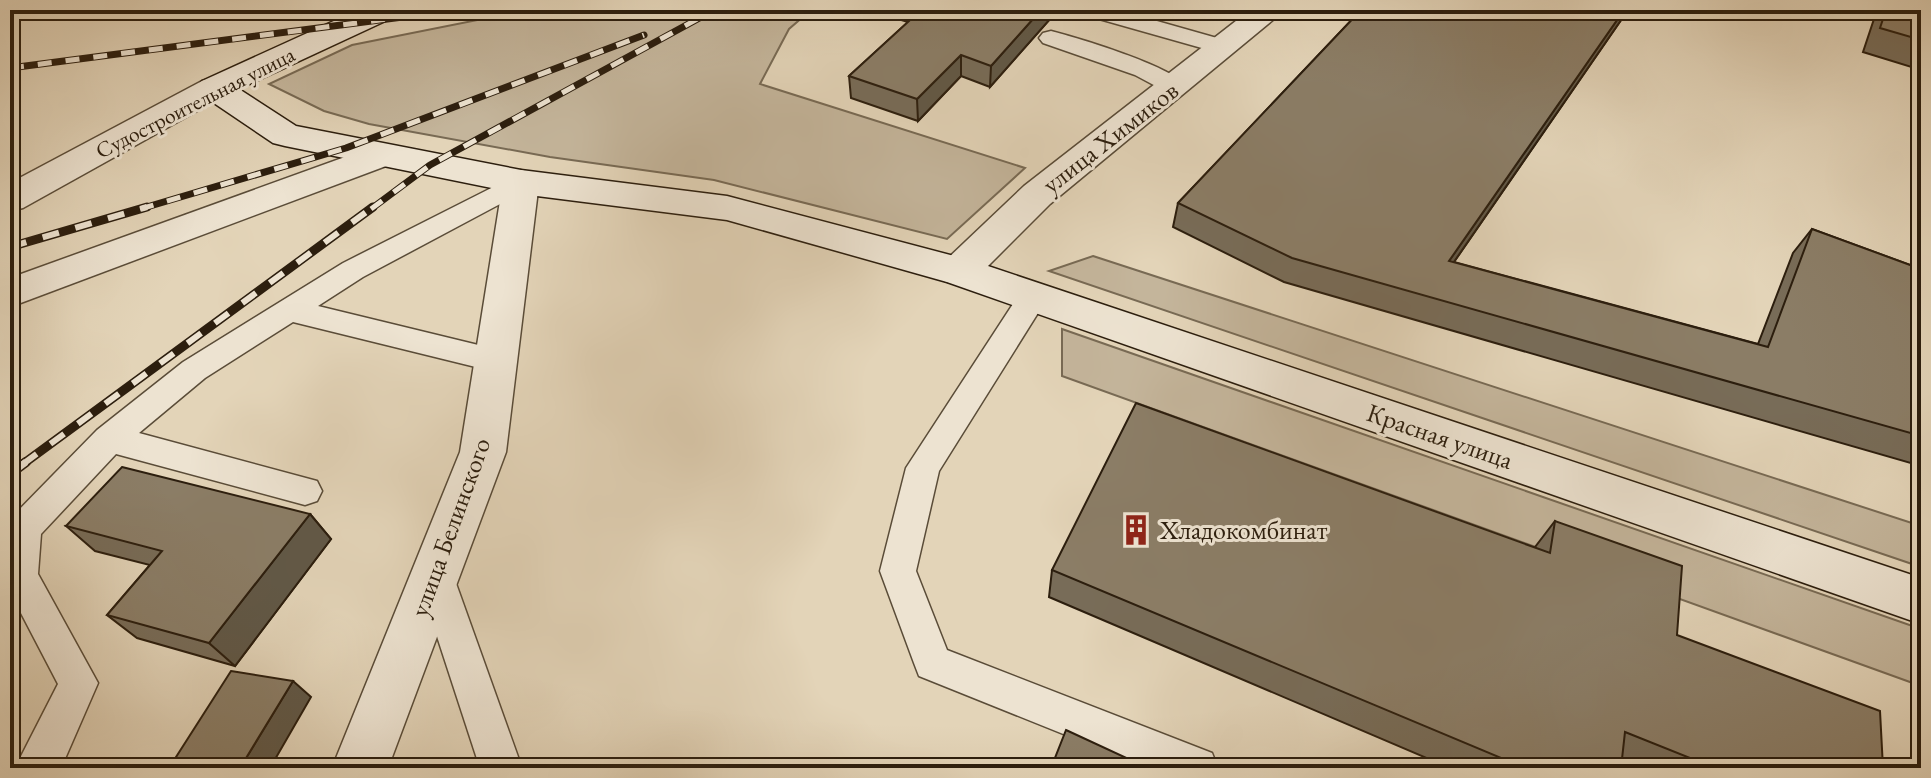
<svg xmlns="http://www.w3.org/2000/svg" width="1931" height="778" viewBox="0 0 1931 778" font-family="'EB Garamond',serif">
<style>
.green{fill:#c4b59b;stroke:#786a54;stroke-width:2}
.lines{fill:none;stroke-linecap:round;stroke-linejoin:round}
.lane-casing{stroke:#5a4c38;stroke-width:3}
.street-casing{stroke:#5a4c38;stroke-width:3}
.secondary-casing{stroke:#2c1e0e;stroke-width:3}
.lane{fill:#ede3d1;fill-rule:evenodd}
.street{fill:#ede3d1;fill-rule:evenodd}
.secondary{fill:#ede3d1;fill-rule:evenodd}
.rail-far2-casing{stroke:#2c1e0e;stroke-width:7}
.rail-far1-casing{stroke:#2c1e0e;stroke-width:9}
.rail-casing{stroke:#2c1e0e;stroke-width:10}
.rail-far2{stroke:#ede3d1;stroke-width:5;stroke-dasharray:14;stroke-linecap:butt}
.rail-far1{stroke:#ede3d1;stroke-width:6;stroke-dasharray:17;stroke-linecap:butt}
.rail{stroke:#ede3d1;stroke-width:7;stroke-dasharray:21;stroke-linecap:butt}
.wall{fill:#786c58;stroke:#2c1e0e;stroke-width:2}
.shaded-wall{fill:#615847;stroke:#2c1e0e;stroke-width:2}
.building{fill:#8b7d66;stroke:#2c1e0e;stroke-width:2}
.labels{text-anchor:middle;stroke-width:6;stroke-linejoin:round;paint-order:stroke}
.far-street-label{font-size:22px;fill:#2c1e0e;stroke:#ede3d1}
.street-label{font-size:26px;fill:#2c1e0e;stroke:#ede3d1}
.poi-label{font-size:26px;fill:#2c1e0e;stroke:#ede3d1;text-anchor:start}
</style>
<rect width="100%" height="100%" fill="#e3d4b8"/>
<filter id="stains"><feTurbulence type="fractalNoise" baseFrequency=".0025" numOctaves="4"/><feColorMatrix values="0 0 0 0 .2 0 0 0 0 .09 0 0 0 0 .02 0 0 0 .5 -.17"/></filter>
<radialGradient id="worn" r=".72"><stop offset=".6" stop-color="#630" stop-opacity="0"/><stop offset="1" stop-color="#630" stop-opacity=".3"/></radialGradient>
<g class="green">
<polygon points="527,10 811,10 789,29 760,84 1025,168 947,239 714,180 550,157 369,124 324,111 269,84 352,45"/>
<polygon points="1093,256 1921,526 1921,567 1049,271"/>
<polygon points="1062,329 1921,629 1921,686 1062,376"/>
</g>
<g class="lines">
<defs>
<g id="lane">
<polygon points="1082,10 1118,10 1231,42 1235,47 1231,52 1223,54 1085,15"/>
<path d="M1051,31C1078,38 1172,66 1186,86L1183,91H1165L1135,75L1043,43L1039,38L1043,33Z"/>
<polygon points="521,173 530,176 534,182 530,188 363,277 318,306 507,352 512,360 507,368 496,372 293,322 205,378 139,433 317,481 322,491 317,501 305,505 116,454 41,534 38,574 98,683 61,768 15,768 58,684 10,592 11,518 97,430 183,362 343,263"/>
<polygon points="1033,286 1044,290 1048,297 939,471 916,571 947,650 1212,753 1218,768 1148,768 919,676 914,663 880,571 906,468 1022,290"/>
<polygon points="435,559 448,564 453,575 522,768 480,768 417,575 422,564"/>
</g>
<g id="street">
<polygon points="1250,10 1285,10 1050,204 973,281 959,285 945,281 939,271 945,261 1024,186"/>
<polygon points="214,78 226,81 231,88 226,95 23,208 10,211 10,183 202,81"/>
<polygon points="381,144 394,147 399,155 394,163 10,307 10,278"/>
<polygon points="521,170 534,174 539,182 506,452 388,768 332,768 460,452 503,182 508,174"/>
</g>
<polygon id="secondary" points="358,10 399,10 394,17 239,89 296,126 521,170 727,196 973,261 1921,578 1921,624 947,282 727,220 521,194 285,146 273,143 202,95 197,88 202,81"/>
</defs>
<use href="#lane" class="lane-casing"/>
<use href="#street" class="street-casing"/>
<use href="#secondary" class="secondary-casing"/>
<use href="#lane" class="lane"/>
<use href="#street" class="street"/>
<use href="#secondary" class="secondary"/>
<defs>
<g id="rail-far2">
<polyline points="10,68 457,10"/>
<polyline points="140,209 346,148 644,35"/>
<polyline points="371,209 430,165 714,10"/>
</g>
<g id="rail-far1">
<polyline points="10,247 147,207"/>
<polyline points="23,464 373,207"/>
</g>
<polyline id="rail" points="10,474 26,462"/>
</defs>
<use href="#rail-far2" class="rail-far2-casing"/>
<use href="#rail-far1" class="rail-far1-casing"/>
<use href="#rail" class="rail-casing"/>
<use href="#rail-far2" class="rail-far2"/>
<use href="#rail-far1" class="rail-far1"/>
<use href="#rail" class="rail"/>
</g>
<g class="wall">
<polygon points="868,10 1058,10 990,87 961,76 918,121 851,98 849,76 908,22"/>
<polygon points="1361,10 1628,10 1454,262 1758,344 1793,253 1812,229 1921,269 1921,466 1284,282 1173,227 1178,203"/>
<polygon points="1877,10 1921,10 1921,70 1863,52"/>
<polygon points="310,514 331,539 235,666 137,638 107,615 150,565 95,551 66,526"/>
<polygon points="1555,521 1677,635 1883,768 1630,768 1622,765 1621,768 1450,768 1049,597 1052,570 1535,547"/>
</g>
<g class="shaded-wall">
<polygon points="1041,10 1058,10 990,87 991,66"/>
<polygon points="1624,10 1628,10 1438,285 1449,261"/>
<polygon points="961,55 961,76 918,121 917,99"/>
<polygon points="310,514 331,539 235,666 209,643"/>
<polygon points="293,681 311,697 270,768 240,768"/>
</g>
<g class="building">
<polygon points="921,10 1041,10 991,66 961,55 917,99 849,76"/>
<polygon points="1361,10 1624,10 1449,261 1768,347 1812,229 1921,269 1921,436 1292,258 1178,203"/>
<polygon points="1886,10 1921,10 1921,40 1880,28"/>
<polygon points="1136,403 1550,553 1555,521 1682,566 1677,635 1880,711 1883,768 1715,768 1625,732 1621,768 1525,768 1052,570"/>
<polygon points="122,467 310,514 209,643 107,615 162,551 66,526"/>
<polygon points="231,671 293,681 240,768 169,768"/>
<polygon points="1066,730 1148,768 1051,768"/>
</g>
<defs>
<symbol id="building-bare" viewBox="-9 -9 18 18"><path d="M-4-6H4V6H1V3H-1V6H-4ZM-2.5-4.3h1.7v1.8h-1.7ZM.8-4.3h1.7v1.8H.8ZM-2.5-1h1.7V.8h-1.7ZM.8-1h1.7V.8H.8Z" fill="#8f2418" stroke="#ede3d1" stroke-width="2.5" paint-order="stroke"/></symbol>
</defs>
<g fill-rule="evenodd">
<use href="#building-bare" x="1114" y="508" width="44" height="44"/>
</g>
<g class="labels">
<g class="far-street-label">
<text transform="translate(195 102) rotate(-27)" y="8">Судостроительная улица</text>
</g>
<g class="street-label">
<text transform="translate(1110 137) rotate(-38)" y="9">улица Химиков</text>
<text transform="translate(1440 436) rotate(19)" y="9">Красная улица</text>
<text transform="translate(450 527) rotate(-70)" y="9">улица Белинского</text>
</g>
<g class="poi-label">
<text x="1160" y="539">Хладокомбинат</text>
</g>
</g>
<rect width="1931" height="778" fill="none" stroke="#e3d4b8" stroke-width="40"/>
<rect x="12" y="12" width="1907" height="754" fill="none" stroke="#2c1e0e" stroke-width="4"/>
<rect x="20" y="20" width="1891" height="738" fill="none" stroke="#2c1e0e" stroke-width="2"/>
<rect width="100%" height="100%" filter="url(#stains)"/>
<rect width="100%" height="100%" fill="url(#worn)"/>
</svg>
